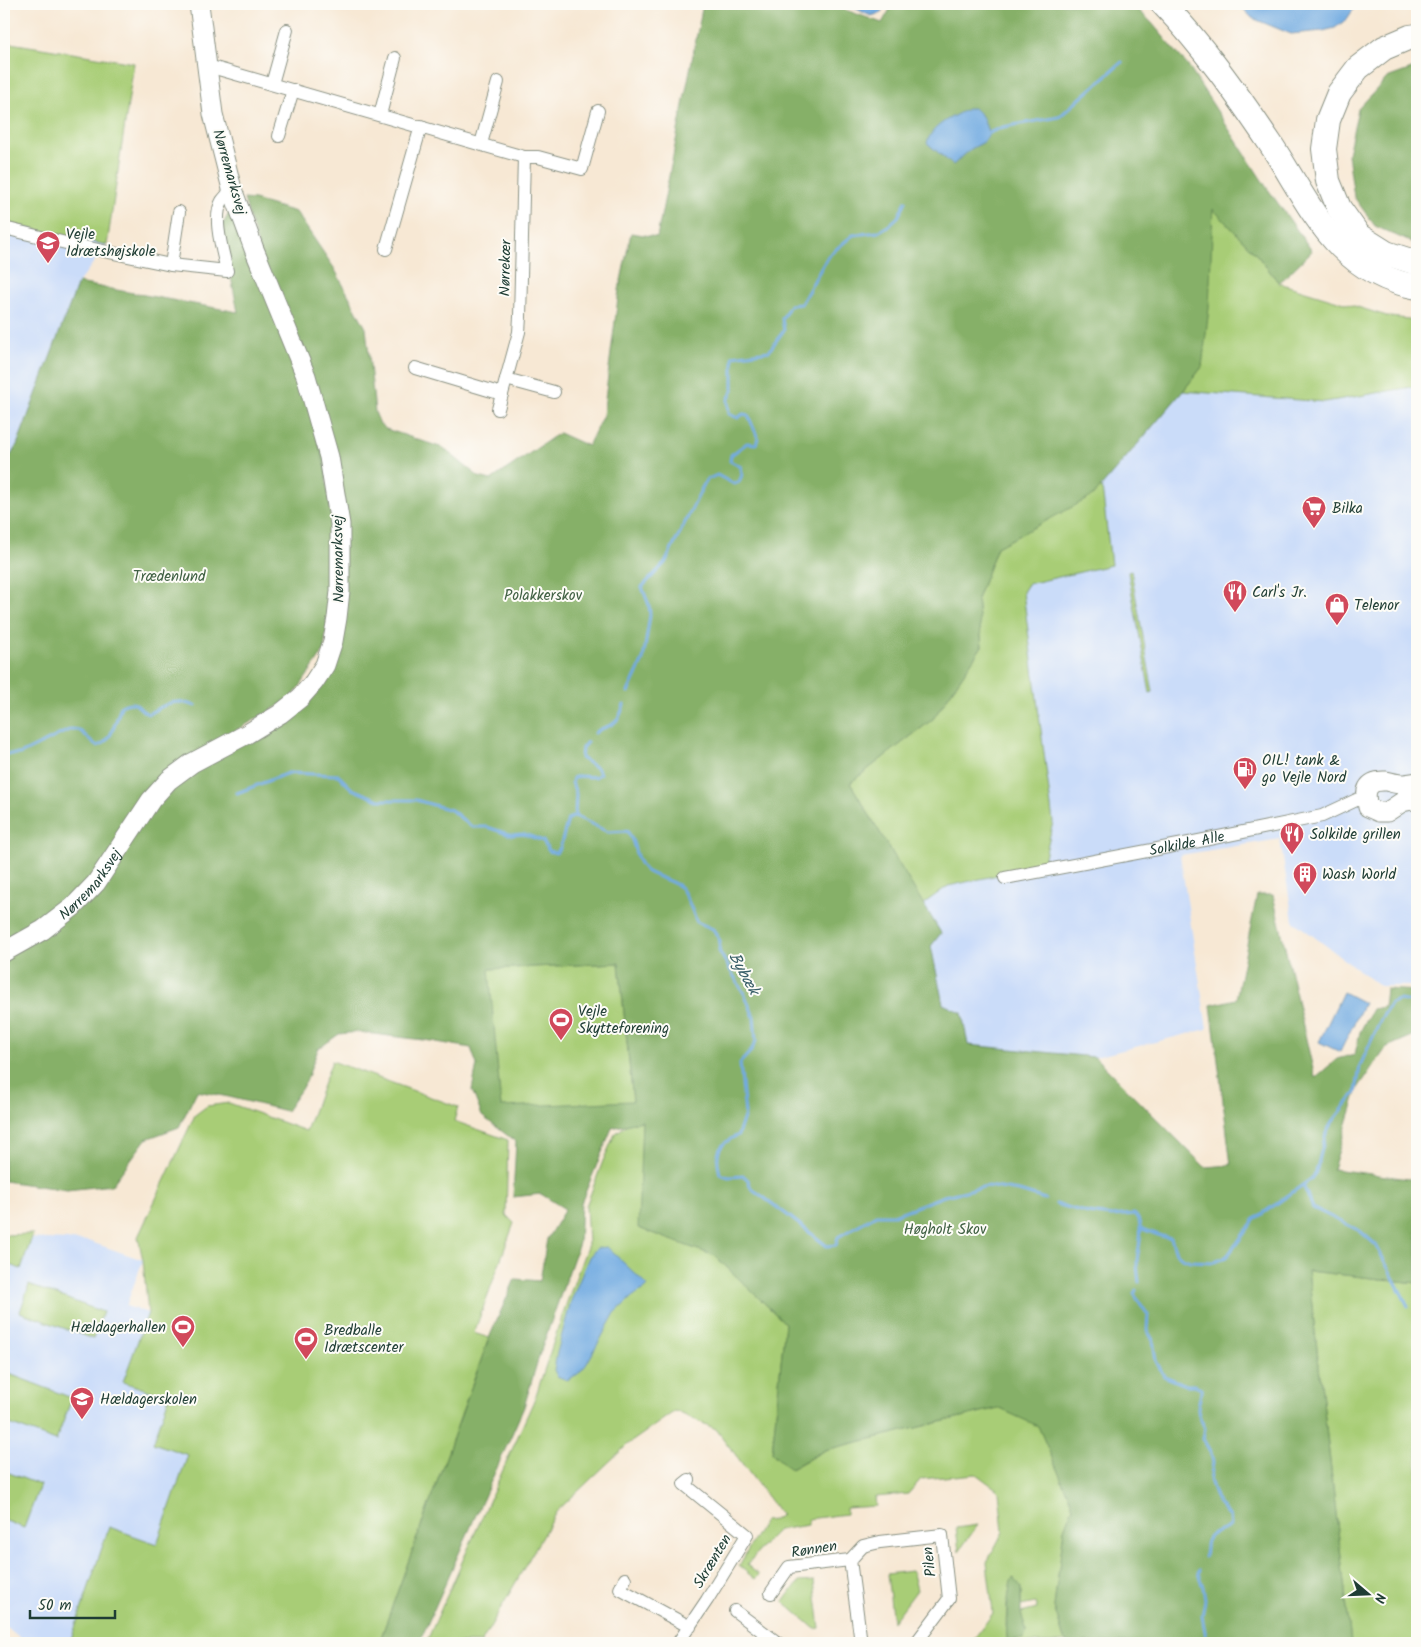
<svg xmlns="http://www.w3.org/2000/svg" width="1421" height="1647" viewBox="0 0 1421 1647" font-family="Kalam,sans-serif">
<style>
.built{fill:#cadcf9}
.green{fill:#a8cd76;stroke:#648555;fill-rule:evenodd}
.forest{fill:#86b067;stroke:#52764e;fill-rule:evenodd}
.water{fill:#72abe1;stroke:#48748a}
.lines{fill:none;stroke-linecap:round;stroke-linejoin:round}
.stream{stroke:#72abe1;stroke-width:3}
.street-casing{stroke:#8b9284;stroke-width:14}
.secondary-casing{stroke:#8b9284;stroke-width:21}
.highway-casing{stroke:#8b9284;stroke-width:26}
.street{stroke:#fff;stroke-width:12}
.secondary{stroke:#fff;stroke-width:19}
.highway{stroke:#fff;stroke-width:24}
.labels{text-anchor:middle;stroke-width:4;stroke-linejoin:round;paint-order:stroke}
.street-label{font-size:15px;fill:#1f3d34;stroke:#fdfcf7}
.poi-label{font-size:15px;fill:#1f3d34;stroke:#fdfcf7;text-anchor:start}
.park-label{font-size:15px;fill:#416144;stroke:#fdfcf7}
.water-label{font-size:16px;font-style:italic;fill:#385e68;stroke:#fdfcf7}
</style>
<rect width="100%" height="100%" fill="#fdfcf7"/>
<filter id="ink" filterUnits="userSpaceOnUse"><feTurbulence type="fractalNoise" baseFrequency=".02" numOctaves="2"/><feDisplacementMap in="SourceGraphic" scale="10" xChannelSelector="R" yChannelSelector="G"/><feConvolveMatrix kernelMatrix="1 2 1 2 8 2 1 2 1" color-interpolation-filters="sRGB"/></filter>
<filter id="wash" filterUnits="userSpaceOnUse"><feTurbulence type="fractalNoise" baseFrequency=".0096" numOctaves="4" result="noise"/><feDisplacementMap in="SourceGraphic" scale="20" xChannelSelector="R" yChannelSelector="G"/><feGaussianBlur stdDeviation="1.12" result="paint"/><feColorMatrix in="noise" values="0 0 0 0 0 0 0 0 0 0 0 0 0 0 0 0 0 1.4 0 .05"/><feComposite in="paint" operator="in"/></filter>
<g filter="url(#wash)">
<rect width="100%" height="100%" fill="#f7e8d4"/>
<g class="built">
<polygon points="4,42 134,63 107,245 78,283 17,445 4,467"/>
<polygon points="1417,381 1417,986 1380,986 1293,921 1280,839 1180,855 1207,1029 1095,1057 968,1045 962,1013 943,1004 931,946 850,783 982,646 1093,496 1183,391"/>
<polygon points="4,1237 88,1241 143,1260 126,1306 148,1313 124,1382 169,1397 188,1455 157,1544 109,1527 70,1643 27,1643 4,1625"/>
</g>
<g class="green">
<polygon points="4,42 134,63 107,245 4,223"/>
<polygon points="1213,208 1256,254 1279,283 1390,317 1417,320 1417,386 1325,402 1183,391 1202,367"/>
<polygon points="1102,487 1111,565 1028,584 1023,592 1053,822 1043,865 948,886 923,904 850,783 933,719 982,646 977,599 997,547"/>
<polygon points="1131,571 1153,692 1150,693 1128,572"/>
<polygon points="619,963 633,1102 501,1108 488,969"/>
<polygon points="332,1061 458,1107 454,1121 508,1140 506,1215 514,1223 474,1333 489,1338 379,1643 70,1643 109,1527 157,1544 188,1455 153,1443 169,1397 123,1382 148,1313 143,1260 138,1237 195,1115 207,1106 229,1103 306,1131"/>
<path d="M642,1121L639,1228L715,1256L785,1323L772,1453L791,1469L825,1450L998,1408L1038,1425L1073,1506L1064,1530L1054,1607L1064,1639L1067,1643H971L993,1613L987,1562L1003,1532L999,1491L976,1474L921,1479L908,1494L875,1497L876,1506L846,1508V1514L808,1519V1525L778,1530L766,1542L747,1565L759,1575L755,1579L739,1566L764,1521L774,1520L781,1515L716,1429L675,1411L627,1445L556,1512L481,1643H426L535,1398L563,1313L588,1244L586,1206L603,1161L615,1134L628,1124ZM1021,1588V1606L1035,1603L1037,1609L1021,1613L1006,1627L1007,1603Z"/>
<polygon points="33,1234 21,1269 4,1263 4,1235"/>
<polygon points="1308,1271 1417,1283 1417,1643 1351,1643"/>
<polygon points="29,1285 103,1312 93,1339 20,1312"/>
<polygon points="4,1372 72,1398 56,1441 4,1422"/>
<polygon points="4,1471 40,1485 24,1528 4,1520"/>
<polygon points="978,1525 959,1551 956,1528"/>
<polygon points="911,1571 913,1574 917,1590 893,1622 887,1574"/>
<polygon points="814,1581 820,1628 815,1629 783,1601 799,1582"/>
</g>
<g class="forest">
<path d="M703,4H829L882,23L893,4H1132L1151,22L1188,66L1265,185L1312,251L1279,283L1256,254L1213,209L1209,308L1202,367L1183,391L1093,496L997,547L977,599L982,646L933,719L850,783L941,933L931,946L943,1004L962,1013L968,1045L1095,1057L1205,1167L1231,1165L1211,1005L1236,999L1257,895H1273L1315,1078L1337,1059L1355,1054L1360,1032L1372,1009L1384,1007L1386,989L1417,991V1034L1387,1047L1358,1088L1333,1169L1417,1180V1283L1308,1271L1351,1643H1067L1064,1639L1054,1607L1064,1529L1073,1506L1038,1426L998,1408L825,1450L790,1469L772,1453L785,1323L715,1256L638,1228L642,1121L612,1128L581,1203L579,1243L539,1356L524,1407L419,1643H379L489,1338L515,1279L540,1281L547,1239L565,1209L541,1194L513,1197L516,1142L482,1116L472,1090L477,1065L471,1048L431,1041L357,1032L339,1034L318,1049L306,1082L286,1111L229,1097L197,1091L179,1127L146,1139L112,1185L67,1190L4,1181V956L58,926L161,796L327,677L345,535L244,199L254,200L296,212L334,268L366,328L375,412L380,424L386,429L443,448L479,477L491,480L559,433L588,446L603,415L619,290L631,233L657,237ZM619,963L633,1101L501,1107L489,969Z"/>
<polygon points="1417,67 1417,245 1375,226 1354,197 1348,154 1358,109 1387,78"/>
<polygon points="232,208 302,382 325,467 335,553 324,651 292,698 202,750 67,905 4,944 4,467 17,445 78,283 238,312 221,227"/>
<path d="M1014,1578L1021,1588V1613L1027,1632L1023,1639L1007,1640C1006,1620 1007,1601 1011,1581Z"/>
</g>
<g class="water">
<polygon points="846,4 886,4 881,13 871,16"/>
<polygon points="1239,4 1352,4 1355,7 1347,19 1335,28 1323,31 1291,34 1252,18"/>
<path d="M969,108H974L982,116L989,134L984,142L971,149L953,165L927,143C932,124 953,117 969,108Z"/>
<polygon points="1343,992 1364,1003 1340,1052 1319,1042"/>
<polygon points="607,1247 648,1286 632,1297 615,1313 586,1365 578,1374 567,1380 557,1376 554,1370 557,1353 571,1301 589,1257 597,1248"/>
</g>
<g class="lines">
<g class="stream">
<polyline points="986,134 1003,127 1059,117 1122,62"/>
<polyline points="628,692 643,660 650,615 649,605 642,587 665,563 706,480 717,475 734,484 739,482 742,475 741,467 730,461 731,455 747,443 756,444 758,438 748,415 743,414 738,418 729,414 728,400 733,390 733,356 769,351 784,330 782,319 790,305 801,304 828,256 853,235 878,232 888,226 898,217 906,201"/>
<path d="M595,733C599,729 601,729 606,727C618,723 620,716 624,705"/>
<path d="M4,754H20L71,729L79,730L97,746C112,743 116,720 121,706C139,698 135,708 148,714C168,703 174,698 196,706"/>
<path d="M237,793L288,773L338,775L352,789L379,800H416L451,810L472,827H487L511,835L524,834L543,841L549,851L556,853L560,848L568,819L575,816L608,832L627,831C637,843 633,858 645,870C649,875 672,880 680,887C686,892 693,914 697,922L713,929L720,941L719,951L745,995L754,1017L756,1041L751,1051L740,1063L745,1114L738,1135C719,1144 714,1152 720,1174L729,1177L744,1176L748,1180L751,1188L786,1214L827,1246L836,1245L838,1237L876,1215H894L944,1196L987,1186L1019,1191L1045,1199"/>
<polyline points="575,816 576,794 572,782 573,778 578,776 595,777 600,774 598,769 581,758 582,748 587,742"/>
<polyline points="1303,1185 1313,1208 1360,1231 1376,1245 1408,1306"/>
<path d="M1056,1204L1088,1213L1112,1216L1134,1214C1146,1224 1138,1248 1137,1261C1137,1268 1138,1275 1139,1282"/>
<polyline points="1140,1228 1161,1236 1171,1238 1176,1253 1182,1258 1191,1261 1214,1262 1223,1259 1228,1255 1255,1219 1311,1179 1316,1172 1326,1133 1331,1124 1356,1092 1360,1066 1381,1019 1391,1003 1399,1000 1417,1003"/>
<path d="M1136,1290L1134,1294L1148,1315L1147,1330L1153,1340L1156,1361L1164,1376L1186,1385H1195L1201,1388C1202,1396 1198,1401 1198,1409C1198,1416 1202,1422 1205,1428L1203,1439L1211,1453L1213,1463L1210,1480L1218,1503L1230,1517L1231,1525C1224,1532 1211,1531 1207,1541C1205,1546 1207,1552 1204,1557"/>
<polyline points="1199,1570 1198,1573 1203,1587 1205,1600 1202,1616 1206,1637 1202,1643"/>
</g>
</g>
</g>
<g filter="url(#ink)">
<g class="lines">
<defs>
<g id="street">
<polyline points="206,68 215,68 524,157 538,157 582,169 598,111"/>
<polyline points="272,84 287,30"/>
<polyline points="380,115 395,58"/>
<polyline points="279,136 293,90"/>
<polyline points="481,144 498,82"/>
<path d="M4,228L70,244L171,265L227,271C223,252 212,218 222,201C225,197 229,193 232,189"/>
<polyline points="386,249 421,126"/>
<polyline points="171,265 179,212"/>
<polyline points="415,368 502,394"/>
<polyline points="506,379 554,392"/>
<polyline points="498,409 519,332 520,317 524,157"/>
<path id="s1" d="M1005,878L1189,843L1322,816L1365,796"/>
<polyline points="850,1560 863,1546 880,1542 942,1535 949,1599 916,1643"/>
<polyline points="850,1560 861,1643"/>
<polyline points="625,1579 620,1589 690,1627"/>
<polyline points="771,1593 789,1567 850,1560"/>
<polyline points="735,1611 778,1643"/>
<polyline points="678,1643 707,1600 747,1535 684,1484 689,1480"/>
</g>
<g id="secondary">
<path d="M1417,782C1412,783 1407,784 1401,784C1396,784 1391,782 1386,781C1366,780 1364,792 1368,807L1379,812H1387L1402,802L1417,799"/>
<path id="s2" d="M4,952L43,930L73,907L96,883L151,800L169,780L192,763L247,734L280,714L300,698L314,682L325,665L333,641L337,618L340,591V524L329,457L306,376L254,249L232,189L213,114L199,4"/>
</g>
<g id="highway">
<path d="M1163,4C1203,46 1237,94 1270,143C1311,205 1335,272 1417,287"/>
<polyline points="1417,36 1410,37 1384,48 1358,68 1339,93 1328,120 1324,149 1328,181 1339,208 1359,236 1386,253 1417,263"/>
</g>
</defs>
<use href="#street" class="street-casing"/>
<use href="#secondary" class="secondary-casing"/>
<use href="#highway" class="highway-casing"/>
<use href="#street" class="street"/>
<use href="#secondary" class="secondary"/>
<use href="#highway" class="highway"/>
</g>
</g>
<defs>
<symbol id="university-pin" viewBox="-11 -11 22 30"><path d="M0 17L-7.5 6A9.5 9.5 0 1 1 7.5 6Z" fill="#d1495b" stroke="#fdfcf7"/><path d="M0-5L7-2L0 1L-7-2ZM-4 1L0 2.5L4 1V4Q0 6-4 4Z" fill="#fff"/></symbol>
<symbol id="supermarket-pin" viewBox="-11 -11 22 30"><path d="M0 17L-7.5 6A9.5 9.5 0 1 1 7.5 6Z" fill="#d1495b" stroke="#fdfcf7"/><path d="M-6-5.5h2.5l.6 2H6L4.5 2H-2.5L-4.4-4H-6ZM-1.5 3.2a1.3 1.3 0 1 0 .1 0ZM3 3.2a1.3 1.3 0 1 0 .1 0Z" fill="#fff"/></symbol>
<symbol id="restaurant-pin" viewBox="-11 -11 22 30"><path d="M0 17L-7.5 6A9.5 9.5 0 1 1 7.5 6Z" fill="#d1495b" stroke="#fdfcf7"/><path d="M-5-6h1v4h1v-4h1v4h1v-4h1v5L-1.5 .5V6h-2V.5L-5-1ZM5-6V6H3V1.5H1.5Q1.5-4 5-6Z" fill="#fff"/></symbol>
<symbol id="shop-pin" viewBox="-11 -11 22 30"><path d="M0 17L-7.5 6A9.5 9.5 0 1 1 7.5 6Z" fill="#d1495b" stroke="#fdfcf7"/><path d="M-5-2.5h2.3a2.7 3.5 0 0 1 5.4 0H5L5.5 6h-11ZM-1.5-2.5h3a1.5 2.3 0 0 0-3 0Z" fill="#fff"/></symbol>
<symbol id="fuel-pin" viewBox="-11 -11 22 30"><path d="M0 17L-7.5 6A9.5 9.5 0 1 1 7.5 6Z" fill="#d1495b" stroke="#fdfcf7"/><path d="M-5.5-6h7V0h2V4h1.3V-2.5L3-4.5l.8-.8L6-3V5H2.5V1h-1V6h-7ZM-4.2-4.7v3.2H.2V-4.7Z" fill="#fff"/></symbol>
<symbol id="building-pin" viewBox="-11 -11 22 30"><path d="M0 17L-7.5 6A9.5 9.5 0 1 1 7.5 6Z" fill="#d1495b" stroke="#fdfcf7"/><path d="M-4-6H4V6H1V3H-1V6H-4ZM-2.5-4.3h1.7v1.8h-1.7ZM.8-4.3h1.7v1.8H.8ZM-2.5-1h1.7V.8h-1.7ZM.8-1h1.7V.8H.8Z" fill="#fff"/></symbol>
<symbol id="stadium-pin" viewBox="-11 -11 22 30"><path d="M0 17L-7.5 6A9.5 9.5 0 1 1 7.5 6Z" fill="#d1495b" stroke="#fdfcf7"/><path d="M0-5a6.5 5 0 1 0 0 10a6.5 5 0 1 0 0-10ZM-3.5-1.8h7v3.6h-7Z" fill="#fff"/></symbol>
<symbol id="school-pin" viewBox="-11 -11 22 30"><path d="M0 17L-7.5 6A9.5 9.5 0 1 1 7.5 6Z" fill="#d1495b" stroke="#fdfcf7"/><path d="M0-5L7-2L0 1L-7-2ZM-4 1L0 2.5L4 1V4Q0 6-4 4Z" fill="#fff"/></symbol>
</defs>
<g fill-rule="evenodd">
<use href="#university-pin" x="34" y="229" width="28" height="38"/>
<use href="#supermarket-pin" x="1300" y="494" width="28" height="38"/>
<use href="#restaurant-pin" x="1221" y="578" width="28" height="38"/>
<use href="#shop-pin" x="1323" y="591" width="28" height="38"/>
<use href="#fuel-pin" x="1231" y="755" width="28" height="38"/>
<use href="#restaurant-pin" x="1278" y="820" width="28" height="38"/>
<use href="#building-pin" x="1291" y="860" width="28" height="38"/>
<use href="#stadium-pin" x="547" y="1006" width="28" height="38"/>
<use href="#stadium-pin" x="169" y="1313" width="28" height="38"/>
<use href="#stadium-pin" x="292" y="1325" width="28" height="38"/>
<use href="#school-pin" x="68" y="1385" width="28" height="38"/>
</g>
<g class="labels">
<g class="street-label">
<text transform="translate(230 172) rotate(74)" y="5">Nørremarksvej</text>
<text transform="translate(505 268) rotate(-89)" y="5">Nørrekær</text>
<text transform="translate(338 559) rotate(-91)" y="5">Nørremarksvej</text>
<text dy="5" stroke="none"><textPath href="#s1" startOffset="185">Solkilde Alle</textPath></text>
<text dy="5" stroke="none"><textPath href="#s2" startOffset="111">Nørremarksvej</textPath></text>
<text transform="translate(814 1549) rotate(-9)" y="5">Rønnen</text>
<text transform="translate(712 1561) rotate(-59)" y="5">Skrænten</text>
<text transform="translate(929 1562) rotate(-97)" y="5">Pilen</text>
</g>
<g class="poi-label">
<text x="66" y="239">Vejle<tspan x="66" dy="17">Idrætshøjskole</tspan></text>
<text x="1332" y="513">Bilka</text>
<text x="1252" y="597">Carl's Jr.</text>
<text x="1354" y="610">Telenor</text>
<text x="1262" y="765">OIL! tank &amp;<tspan x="1262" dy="17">go Vejle Nord</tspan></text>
<text x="1310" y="839">Solkilde grillen</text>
<text x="1322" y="879">Wash World</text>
<text x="578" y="1016">Vejle<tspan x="578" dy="17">Skytteforening</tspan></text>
<text x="166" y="1332" text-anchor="end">Hældagerhallen</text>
<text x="324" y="1335">Bredballe<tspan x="324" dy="17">Idrætscenter</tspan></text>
<text x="100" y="1404">Hældagerskolen</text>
</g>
<g class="park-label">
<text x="169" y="581">Trædenlund</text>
<text x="543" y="600">Polakkerskov</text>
<text x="945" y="1234">Høgholt Skov</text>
</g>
<g class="water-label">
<text transform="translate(745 973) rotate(61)" y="6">Bybæk</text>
</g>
</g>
<rect width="1421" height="1647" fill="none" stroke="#fdfcf7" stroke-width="20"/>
<g transform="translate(1368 1594) rotate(109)" stroke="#fdfcf7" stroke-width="4" paint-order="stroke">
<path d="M0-4L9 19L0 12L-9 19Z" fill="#1f3d34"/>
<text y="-8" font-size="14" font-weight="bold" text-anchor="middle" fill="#1f3d34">N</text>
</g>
<path d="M30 1610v8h85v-8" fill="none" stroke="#1f3d34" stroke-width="2.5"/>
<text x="38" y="1610" font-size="15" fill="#1f3d34" stroke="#fdfcf7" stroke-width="4" paint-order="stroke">50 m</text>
</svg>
